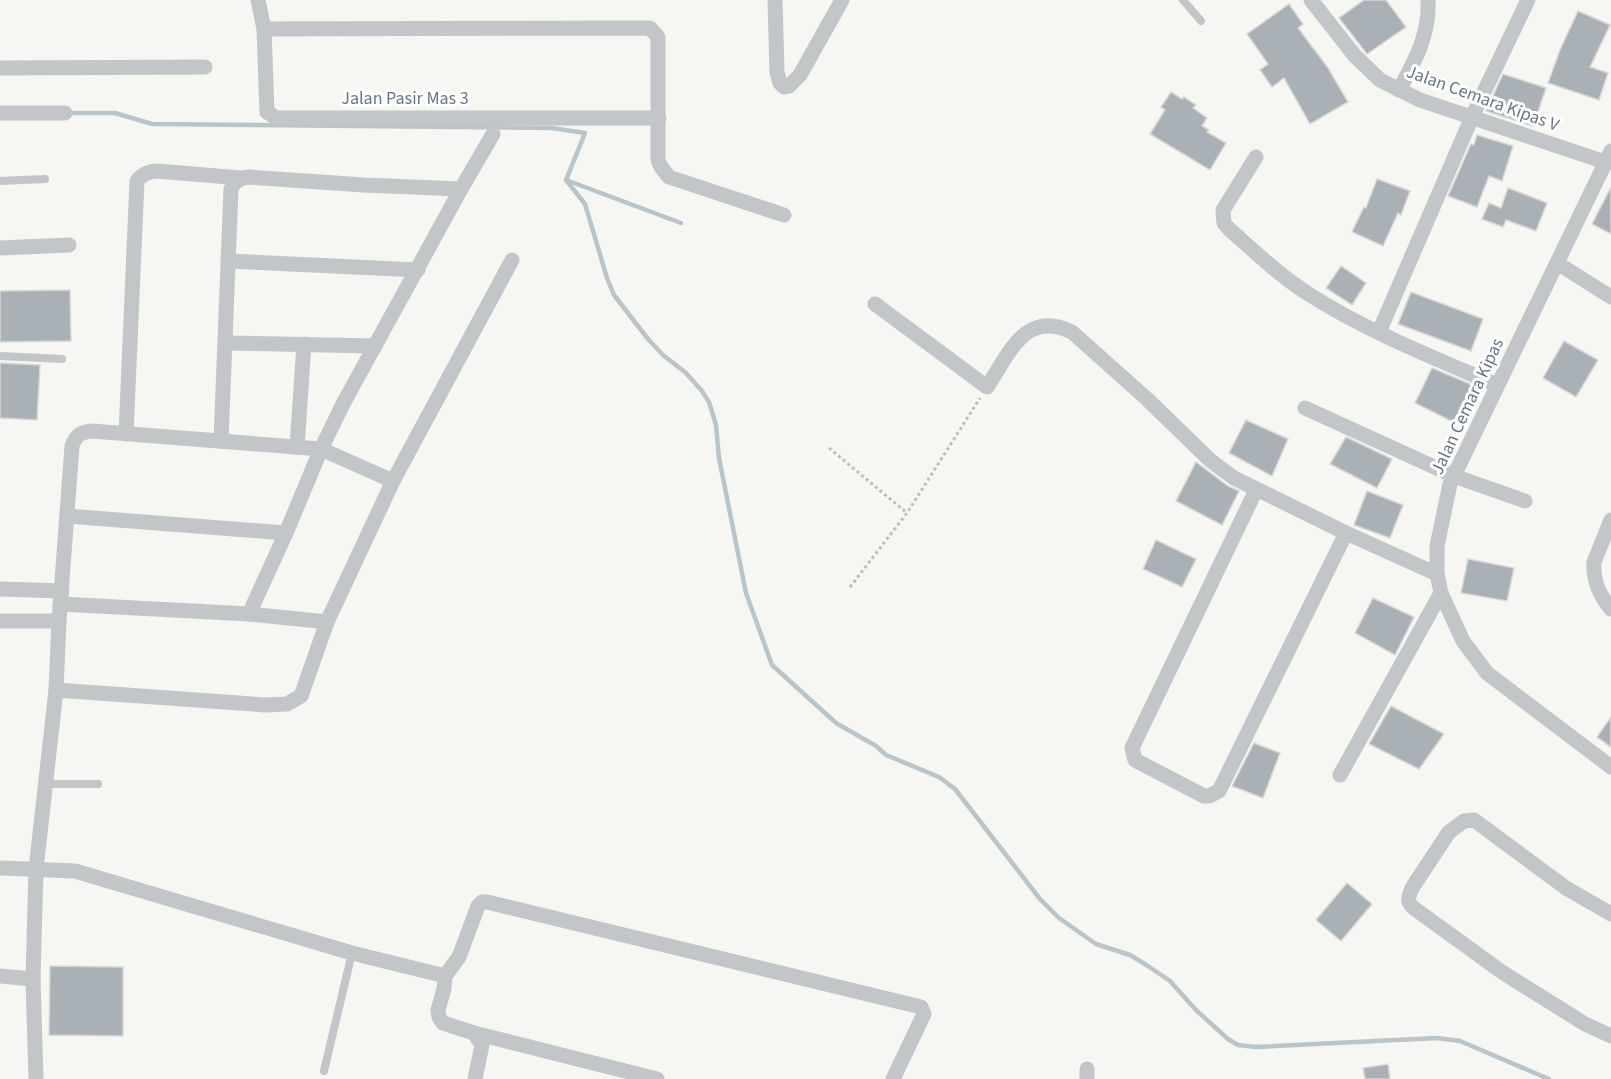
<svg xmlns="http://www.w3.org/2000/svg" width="1611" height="1079" viewBox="0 0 1611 1079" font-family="'Source Sans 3',sans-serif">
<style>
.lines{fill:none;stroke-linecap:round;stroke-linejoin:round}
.stream{stroke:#b9c5c9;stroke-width:4.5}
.building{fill:#a9b1b6;stroke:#d8d8d6;stroke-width:1.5}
.path{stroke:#bcbec0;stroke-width:3;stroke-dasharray:3 3;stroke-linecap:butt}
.service{stroke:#c2c6c9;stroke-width:8}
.minor{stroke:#c2c6c9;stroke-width:15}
.labels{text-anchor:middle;stroke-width:6;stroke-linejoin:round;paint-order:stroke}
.street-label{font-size:18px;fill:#667684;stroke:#fff}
</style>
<rect width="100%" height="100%" fill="#f6f6f3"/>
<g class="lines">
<g class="stream">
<polyline points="69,113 115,113 152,124 552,128 585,133 566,180 585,204 607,278 614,295 648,339 663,355 686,373 702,391 709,402 716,425 719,458 746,593 772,665 836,723 876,746 886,755 939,777 955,789 1040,899 1059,918 1096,944 1130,955 1148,966 1170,981 1196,1010 1228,1039 1238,1045 1256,1047 1437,1038 1460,1041 1549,1079"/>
<polyline points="566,180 681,223"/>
</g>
</g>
<g class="building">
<polygon points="1364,0 1386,0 1406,27 1367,54 1339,18"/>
<polygon points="1289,4 1303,24 1298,28 1328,68 1348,102 1310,124 1284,78 1272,87 1260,70 1268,64 1247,34"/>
<polygon points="1578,11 1610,25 1590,67 1608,73 1599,100 1548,83 1560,50"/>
<polygon points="1503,74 1546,88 1533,126 1486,111"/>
<polygon points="1171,92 1182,99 1184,97 1196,105 1193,108 1207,118 1202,126 1209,130 1207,132 1226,143 1210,170 1150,134 1165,110 1161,107"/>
<polygon points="1477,135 1513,146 1502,181 1489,176 1477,207 1448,196 1471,144 1474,145"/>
<polygon points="1377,179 1410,191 1401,215 1398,213 1383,246 1352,232 1364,207 1366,208"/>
<polygon points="1611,187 1611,234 1592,224"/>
<polygon points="1508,188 1547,203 1536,231 1506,220 1503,227 1482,219 1489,203 1501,208"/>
<polygon points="1341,266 1366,283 1352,305 1326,288"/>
<polygon points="70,290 71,341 0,342 0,291"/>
<polygon points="1411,292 1483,319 1471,351 1398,324"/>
<polygon points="1564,341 1598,360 1576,397 1543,378"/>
<polygon points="0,363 40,365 37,420 0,418"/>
<polygon points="1432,368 1482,389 1463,427 1415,403"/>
<polygon points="1246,420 1288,439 1272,476 1229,453"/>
<polygon points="1346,437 1392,459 1377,488 1330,464"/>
<polygon points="1196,462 1228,486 1239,491 1222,525 1176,501"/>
<polygon points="1367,491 1403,505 1390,538 1354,525"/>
<polygon points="1156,540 1196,559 1182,587 1143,569"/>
<polygon points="1468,559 1514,568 1507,601 1461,593"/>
<polygon points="1373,598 1414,617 1395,655 1355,633"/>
<polygon points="1391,706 1444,734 1419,769 1369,744"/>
<polygon points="1611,717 1611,747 1597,737"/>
<polygon points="1254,743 1280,753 1263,798 1232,786"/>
<polygon points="1347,883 1372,904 1341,941 1316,920"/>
<polygon points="50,966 123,967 123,1036 49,1035"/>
<polygon points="1388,1064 1390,1079 1365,1079 1363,1068"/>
</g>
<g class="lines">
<g class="path">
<polyline points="829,448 907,513"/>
<polyline points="850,587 907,513 980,398"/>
</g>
<g class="service">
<polyline points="1183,0 1201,21"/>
<polyline points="0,181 45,179"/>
<polyline points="0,356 62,359"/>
<polyline points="45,784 98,784"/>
<polyline points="324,1071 352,953"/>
</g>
<g class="minor">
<polyline points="258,0 264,29 267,112 276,118 659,118"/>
<polyline points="775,0 777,72 780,83 784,87 789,86 800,75 842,0"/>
<polyline points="1311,0 1355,56 1380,80 1420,100 1605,162"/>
<polyline points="264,29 650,28 658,37 658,160 661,167 669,177 784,215"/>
<polyline points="0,68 205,67"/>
<path d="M1399,90C1415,61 1430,34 1428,0"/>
<polyline points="0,113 65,113"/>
<polyline points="1611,151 1450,484 1437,546 1437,574 1441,593 1463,641 1487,673 1611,767"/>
<path d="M1256,157L1223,210L1224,223L1229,229C1254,251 1279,275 1307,293C1364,330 1434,358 1497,385"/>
<polyline points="0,248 69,245"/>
<polyline points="228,261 418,270"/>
<polyline points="1557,263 1611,297"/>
<path d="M875,304L987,387C1009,354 1025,309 1072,332L1147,399L1211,461L1234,478L1346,533L1437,574"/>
<polyline points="1379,332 1472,117 1528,0"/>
<polyline points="226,343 375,346"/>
<polyline points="1305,408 1454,476 1525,501"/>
<path d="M126,434L137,181C142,174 148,172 157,171L241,178"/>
<path d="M221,441L231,189C235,181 240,178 248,177L364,185L461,189"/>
<polyline points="297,447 304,344"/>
<polyline points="1256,490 1132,748 1135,760 1204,796 1209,796 1219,791 1346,533"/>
<polyline points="67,516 286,533"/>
<path d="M1611,520L1594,562C1593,581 1599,595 1611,609"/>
<polyline points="0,589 62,591"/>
<polyline points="60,604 249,614 327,622"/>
<polyline points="249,614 286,533 321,449 344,402 461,189 493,134"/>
<polyline points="0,621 59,621"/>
<polyline points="56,690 265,705 287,704 301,696 327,622 393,481 512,260"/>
<polyline points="1340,775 1441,593"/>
<polyline points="0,868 75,871 352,953 445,976"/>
<path d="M1611,914L1566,888L1474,820L1464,821L1449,832L1412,888C1408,898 1406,902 1415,909L1502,972L1585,1024L1611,1036"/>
<polyline points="0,976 33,979"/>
<polyline points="474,1033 482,1045 475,1079"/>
<path d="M36,1079L33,979L36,869L56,690L59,621L72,446C76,435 81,432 92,431L321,449L393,481"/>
<polyline points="657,1079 474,1033 443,1023 439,1017 438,1010 444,989 445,976 459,957 478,906 482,902 487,902 921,1007 924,1014 893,1079"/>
<polyline points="1087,1079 1087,1069"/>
</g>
</g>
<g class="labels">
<g class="street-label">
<text x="405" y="104">Jalan Pasir Mas 3</text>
<text transform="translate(1483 98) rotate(20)" y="6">Jalan Cemara Kipas V</text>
<text transform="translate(1467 406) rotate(-65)" y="6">Jalan Cemara Kipas</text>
</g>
</g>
</svg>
